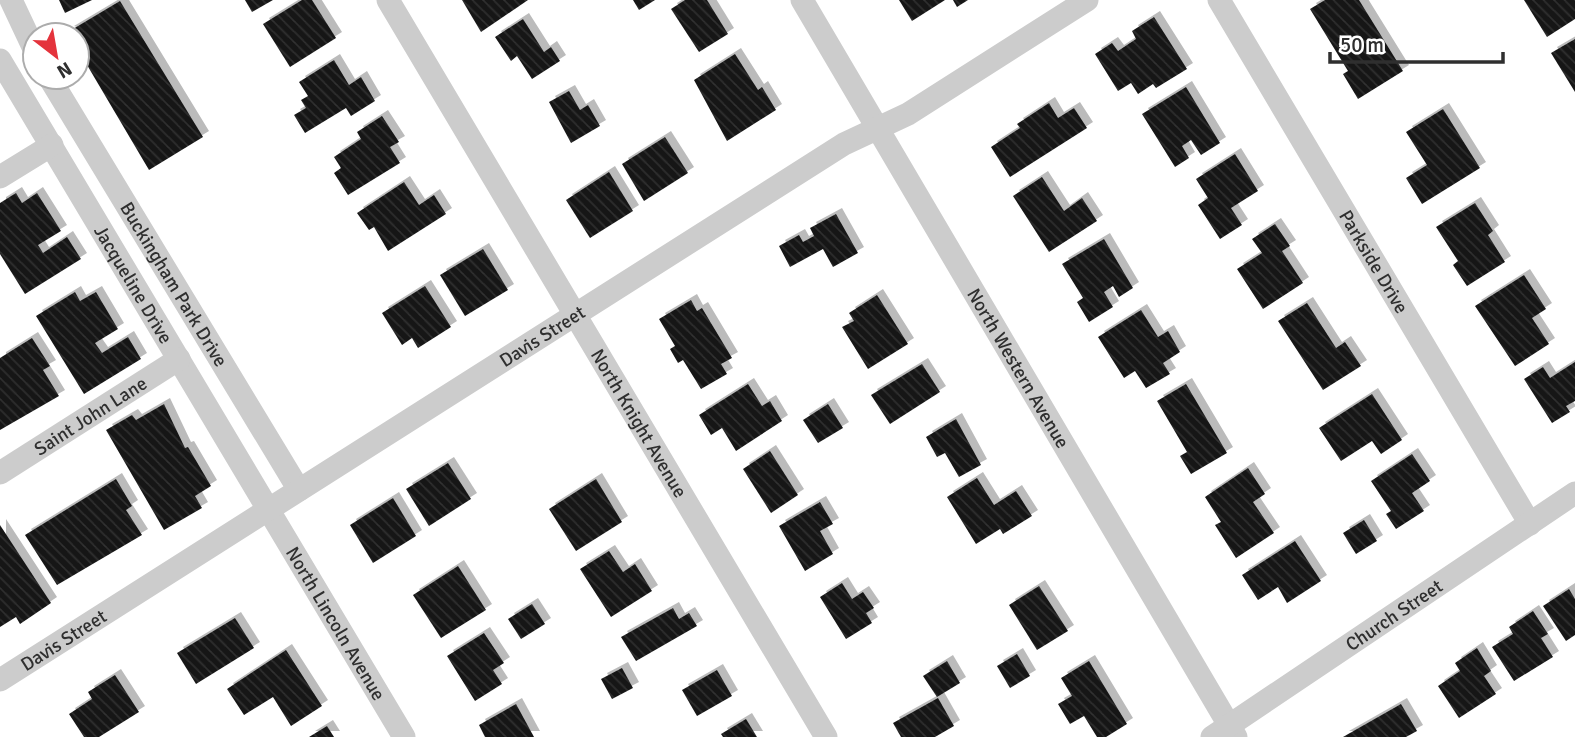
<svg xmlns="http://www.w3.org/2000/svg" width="1575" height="737" viewBox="0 0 1575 737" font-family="Signika,sans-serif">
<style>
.building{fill:url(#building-back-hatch);filter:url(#shadow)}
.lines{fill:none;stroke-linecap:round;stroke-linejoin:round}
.minor{stroke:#ccc;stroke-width:23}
.labels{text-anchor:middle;stroke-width:7;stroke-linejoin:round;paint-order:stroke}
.street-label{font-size:19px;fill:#2f2f2f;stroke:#fff}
</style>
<defs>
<pattern id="building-back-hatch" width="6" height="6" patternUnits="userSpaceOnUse" patternTransform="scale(1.75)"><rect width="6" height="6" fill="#161616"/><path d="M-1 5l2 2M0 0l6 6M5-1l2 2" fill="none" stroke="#303030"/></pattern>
<filter id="shadow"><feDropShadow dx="6" dy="-6" stdDeviation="0" flood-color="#0004"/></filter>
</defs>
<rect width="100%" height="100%" fill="#fff"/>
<g class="building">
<polygon points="59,0 92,0 65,13"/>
<polygon points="245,0 273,0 252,12"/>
<polygon points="302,0 312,0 336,38 290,67 263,24"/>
<polygon points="462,0 528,0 481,32"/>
<polygon points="633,0 655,0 639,10"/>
<polygon points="685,0 707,0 728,34 699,52 671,9"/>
<polygon points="899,0 945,0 912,21"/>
<polygon points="953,0 968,0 957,7"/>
<polygon points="1325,0 1359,0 1403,71 1358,99 1343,74 1348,71 1310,9"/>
<polygon points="1524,0 1575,0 1575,19 1547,37"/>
<polygon points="120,1 203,137 149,170 77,48 77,35 68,32"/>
<polygon points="1154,17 1187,69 1156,88 1153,84 1138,94 1131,83 1118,91 1095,54 1112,43 1118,51 1136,39 1132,31"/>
<polygon points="523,19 544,52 551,47 560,61 532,79 517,56 511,61 495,37"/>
<polygon points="1575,39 1575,92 1551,53"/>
<polygon points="735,54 758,90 762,87 776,110 727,141 694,80"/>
<polygon points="334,60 349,85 361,77 375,101 351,116 346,108 305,133 294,115 306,108 301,100 308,96 299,82"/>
<polygon points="1186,87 1220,143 1201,155 1191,140 1182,146 1189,158 1175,167 1142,114"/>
<polygon points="569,91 580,110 588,105 600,126 571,143 549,102"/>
<polygon points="1049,103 1058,118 1074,108 1087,128 1010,177 991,147 1020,128 1017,124"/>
<polygon points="1443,109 1480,168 1422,204 1406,178 1427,165 1406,132"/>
<polygon points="382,116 399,142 390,147 400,163 348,195 334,173 341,168 334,157 361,139 357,132"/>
<polygon points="665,137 688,173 644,201 622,164"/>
<polygon points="1235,154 1258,191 1231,208 1242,225 1220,239 1198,205 1208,198 1196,179"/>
<polygon points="609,172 633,211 590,238 566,200"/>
<polygon points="1042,177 1064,211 1082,198 1097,221 1049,252 1013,196"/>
<polygon points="404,182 419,205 434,195 446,214 388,251 374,227 369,230 357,213"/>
<polygon points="16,193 22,203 37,193 61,231 38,245 43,253 67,237 81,259 25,294 0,254 0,203"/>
<polygon points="1475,203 1493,231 1488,235 1505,262 1467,286 1453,265 1458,261 1436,227"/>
<polygon points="836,214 858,253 833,267 823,249 790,267 779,246 799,235 803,242 814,236 810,228"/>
<polygon points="1275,224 1290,246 1282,251 1303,283 1263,309 1237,269 1262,253 1252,239"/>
<polygon points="1104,239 1133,288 1119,297 1113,286 1104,292 1113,307 1089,322 1077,302 1083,298 1062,264"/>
<polygon points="483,249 508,290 465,316 440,275"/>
<polygon points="1524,275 1546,309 1532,318 1549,344 1515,366 1475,306"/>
<polygon points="425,286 451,327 418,348 412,338 402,345 382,313"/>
<polygon points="75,292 80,301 96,292 118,329 95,343 102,353 128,337 141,359 84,394 36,316"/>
<polygon points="877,295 908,344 868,369 842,327 854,321 849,313"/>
<polygon points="691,300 697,311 702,308 732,358 721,364 727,374 701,389 683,360 678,363 670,349 675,346 659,319"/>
<polygon points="1307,303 1336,348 1345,342 1361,366 1323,390 1278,321"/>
<polygon points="1141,310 1158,337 1168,331 1180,352 1163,363 1170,374 1146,388 1135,371 1124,378 1098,337"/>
<polygon points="32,338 50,366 43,370 59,396 0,430 0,358"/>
<polygon points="1575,362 1575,401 1566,406 1570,412 1552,423 1524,379 1543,367 1550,378"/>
<polygon points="922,364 940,392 890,424 871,395"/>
<polygon points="748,384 762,406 770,401 782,421 736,451 722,428 711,435 699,415"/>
<polygon points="1186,384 1227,453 1191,474 1180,456 1187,452 1157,401"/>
<polygon points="1372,394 1402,440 1381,454 1372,441 1341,461 1319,428"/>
<polygon points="164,404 185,448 188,447 211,486 195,496 202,508 164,530 106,430 132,415 136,420"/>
<polygon points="828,404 843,428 818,443 803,420"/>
<polygon points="956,419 981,465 959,477 945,453 937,457 926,437"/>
<polygon points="770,451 798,495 771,513 743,469"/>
<polygon points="1412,454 1430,481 1412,493 1424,511 1396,529 1386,514 1391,511 1371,481"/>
<polygon points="448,463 471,499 429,526 406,489"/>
<polygon points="1248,468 1265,494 1253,502 1274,533 1236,558 1215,525 1221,522 1205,497"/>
<polygon points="977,478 994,505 1016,491 1032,516 1003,534 1000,529 976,544 947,497"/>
<polygon points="116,479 132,506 126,510 142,535 57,585 25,535"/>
<polygon points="596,479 622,522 576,551 549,509"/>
<polygon points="393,498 416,536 373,563 350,525"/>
<polygon points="820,502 833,524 820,531 833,554 805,571 779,526"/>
<polygon points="1364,520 1377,541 1356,554 1343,533"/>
<polygon points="0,525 51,603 20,624 16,617 0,627"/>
<polygon points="1295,541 1321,581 1287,603 1278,587 1258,600 1242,575"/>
<polygon points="609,551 623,572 635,564 652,591 611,617 580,569"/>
<polygon points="458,566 486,610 441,638 413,595"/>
<polygon points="842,583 852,599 863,592 874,608 866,613 872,623 846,639 820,597"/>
<polygon points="1039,586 1068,631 1037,650 1009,605"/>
<polygon points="1569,589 1575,599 1575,635 1566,641 1543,606"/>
<polygon points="532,604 545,624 521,639 508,619"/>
<polygon points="673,608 679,619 689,613 697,626 636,661 621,637"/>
<polygon points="1533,611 1548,634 1541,638 1553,657 1514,681 1492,647 1513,634 1509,627"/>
<polygon points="235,618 254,648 196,684 177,653"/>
<polygon points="484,633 504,663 493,670 502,684 475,701 447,656"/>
<polygon points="1477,648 1491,671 1484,676 1496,694 1459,718 1438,686 1460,671 1455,663"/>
<polygon points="286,650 322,706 291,726 273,697 244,715 227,689"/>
<polygon points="1017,654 1030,676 1010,688 997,666"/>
<polygon points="947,661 960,683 937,697 923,676"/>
<polygon points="1089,661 1127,724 1106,737 1097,737 1084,716 1070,724 1058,704 1072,696 1061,678"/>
<polygon points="622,668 633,688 612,699 601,679"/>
<polygon points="717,670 732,696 697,716 682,690"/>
<polygon points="115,675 139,712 99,737 84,737 69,714 92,699 88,692"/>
<polygon points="938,698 954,726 935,737 901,737 893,723"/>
<polygon points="516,704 534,737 485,737 479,725"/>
<polygon points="1401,704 1417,731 1406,737 1343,737"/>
<polygon points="746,719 757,737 723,737 721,734"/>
<polygon points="327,726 334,737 309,737"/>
</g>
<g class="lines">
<g class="minor">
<polyline points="11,0 35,51"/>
<path id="s1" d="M388,0L826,737"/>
<path id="s2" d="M802,0L1236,737"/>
<path id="s3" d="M1219,0L1530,524"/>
<path id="s4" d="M0,60L404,737"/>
<path id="s5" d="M49,77L299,490"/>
<polyline points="0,177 52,145"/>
<path id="s6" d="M0,473L179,359"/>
<path id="s7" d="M0,680L844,144L908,114L1087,0"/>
<path id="s8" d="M1212,737L1575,493"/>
</g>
</g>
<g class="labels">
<g class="street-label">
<text dy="7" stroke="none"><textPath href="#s3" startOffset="304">Parkside Drive</textPath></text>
<text dy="7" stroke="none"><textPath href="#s4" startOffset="261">Jacqueline Drive</textPath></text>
<text dy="7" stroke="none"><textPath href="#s5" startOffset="242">Buckingham Park Drive</textPath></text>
<text dy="7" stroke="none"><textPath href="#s7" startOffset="642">Davis Street</textPath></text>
<text dy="7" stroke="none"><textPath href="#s2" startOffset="427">North Western Avenue</textPath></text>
<text dy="7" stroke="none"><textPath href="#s6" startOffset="107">Saint John Lane</textPath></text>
<text dy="7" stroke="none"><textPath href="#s1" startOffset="492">North Knight Avenue</textPath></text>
<text dy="7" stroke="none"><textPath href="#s8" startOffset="219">Church Street</textPath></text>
<text dy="7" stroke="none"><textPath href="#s4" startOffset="656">North Lincoln Avenue</textPath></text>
<text dy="7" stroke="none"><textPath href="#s7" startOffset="75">Davis Street</textPath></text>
</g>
</g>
<g transform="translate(56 56) rotate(149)"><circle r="33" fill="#ffffff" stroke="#acacac" stroke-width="2"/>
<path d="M0-5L12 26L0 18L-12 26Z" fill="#e4333c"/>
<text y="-10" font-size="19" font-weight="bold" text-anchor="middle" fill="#2f2f2f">N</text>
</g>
<path d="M1330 52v10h173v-10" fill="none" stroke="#2f2f2f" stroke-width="3.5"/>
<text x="1340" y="52" font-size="21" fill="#2f2f2f" stroke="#ffffff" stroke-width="5" paint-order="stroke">50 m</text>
</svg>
